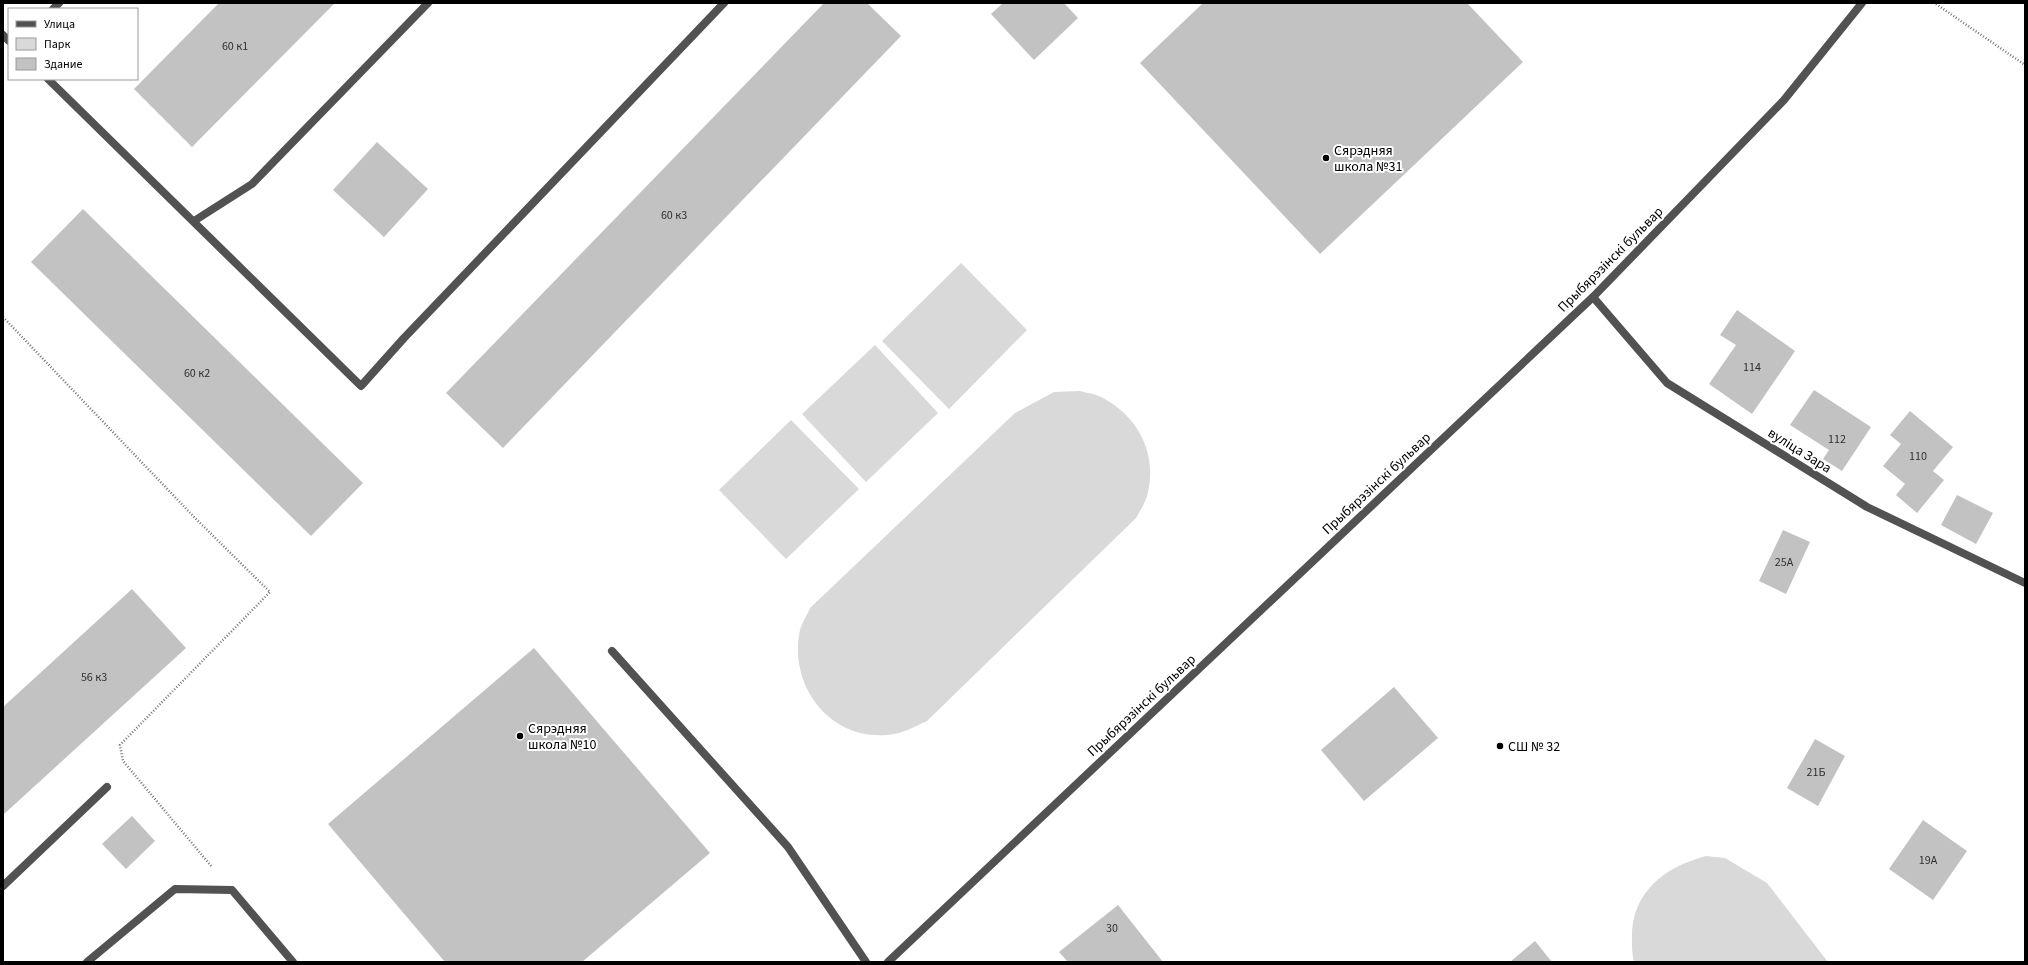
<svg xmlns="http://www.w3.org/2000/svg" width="2028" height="965" viewBox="0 0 2028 965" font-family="'Source Sans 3',sans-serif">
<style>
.green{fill:#d9d9d9}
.building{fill:#c2c2c2}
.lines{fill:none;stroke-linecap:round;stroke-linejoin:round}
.path{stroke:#747474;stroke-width:2.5;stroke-dasharray:1 2;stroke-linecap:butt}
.lane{stroke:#525252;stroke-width:8}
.street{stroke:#525252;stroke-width:8}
.poi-dot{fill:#000;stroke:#fff;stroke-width:1.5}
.labels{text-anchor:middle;stroke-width:4;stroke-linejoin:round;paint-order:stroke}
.number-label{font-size:12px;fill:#303030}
.poi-label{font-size:14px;fill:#000;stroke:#fff;text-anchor:start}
.street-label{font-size:14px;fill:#000;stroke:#fff}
</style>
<rect width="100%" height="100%" fill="#fff"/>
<g class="green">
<polygon points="961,263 1027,330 949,409 882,341"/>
<polygon points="875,345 938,413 866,482 802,414"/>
<path d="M1080,391C1087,393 1097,394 1103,398C1140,418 1158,456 1147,496C1145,503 1140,511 1136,518L927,721C914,727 902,734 887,735C829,740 788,685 800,630C802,623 807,615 810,608L1015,413L1054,392Z"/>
<polygon points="791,420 859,489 786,559 719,490"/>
<path d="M1706,856L1725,858L1767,883L1828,962H1634C1632,955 1632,948 1632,941C1630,893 1664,867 1706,856Z"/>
</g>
<g class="building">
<polygon points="219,3 335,3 192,147 134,89"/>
<polygon points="824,3 867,3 901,36 503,448 446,393"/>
<polygon points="1003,3 1064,3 1078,18 1034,60 991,14"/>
<polygon points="1203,3 1467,3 1523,62 1320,254 1140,63"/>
<polygon points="377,142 428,189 384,237 333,190"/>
<polygon points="83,209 363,483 311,536 31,262"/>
<polygon points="1737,310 1795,351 1752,414 1709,384 1736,345 1720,335"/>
<polygon points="1814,390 1871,427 1842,471 1823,459 1829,450 1790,425"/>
<polygon points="1910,411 1953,447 1933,471 1944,480 1917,513 1896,495 1905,484 1883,466 1901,444 1890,435"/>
<polygon points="1957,495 1993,513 1976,544 1941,525"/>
<polygon points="1783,530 1810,542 1786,594 1759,581"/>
<polygon points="132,589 186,648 3,815 3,707"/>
<polygon points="534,648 710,853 582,962 445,962 328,824"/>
<polygon points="1394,687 1438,738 1364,801 1321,750"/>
<polygon points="1815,739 1845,756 1818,806 1787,788"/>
<polygon points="132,816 155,841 126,869 102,844"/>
<polygon points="1923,820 1967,851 1933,900 1889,869"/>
<polygon points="1118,905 1163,962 1068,962 1059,952"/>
<polygon points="1535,941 1552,962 1510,962"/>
</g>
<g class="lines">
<g class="path">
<polyline points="1936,4 2025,65"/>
<polyline points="3,317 194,517 270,592 120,745 123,761 212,867"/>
</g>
<g class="lane">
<polyline points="53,9 59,3"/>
<polyline points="3,35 9,41"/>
<polyline points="48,79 361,386 404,338 724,3"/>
<polyline points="194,221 252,184 428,3"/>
<polyline points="612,651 788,847 866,962"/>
<polyline points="3,886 107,787"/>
<polyline points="87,962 175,889 232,890 293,962"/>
</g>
<g class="street">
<polyline points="1593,297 1667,383 1867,507 2025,583"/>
<polyline points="888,962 1593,297 1784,100 1862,3"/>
</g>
</g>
<g class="poi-dot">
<circle cx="1326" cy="158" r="4"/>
<circle cx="520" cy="736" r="4"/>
<circle cx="1500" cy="746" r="4"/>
</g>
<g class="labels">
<g class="number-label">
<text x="235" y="50">60 к1</text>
<text x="674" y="219">60 к3</text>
<text x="1752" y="371">114</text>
<text x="197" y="377">60 к2</text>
<text x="1837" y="443">112</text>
<text x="1918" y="460">110</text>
<text x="1784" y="566">25А</text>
<text x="94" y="681">56 к3</text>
<text x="1816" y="776">21Б</text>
<text x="1928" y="864">19А</text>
<text x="1112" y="932">30</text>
</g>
<g class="poi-label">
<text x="1334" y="155">Сярэдняя<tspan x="1334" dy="16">школа №31</tspan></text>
<text x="528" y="733">Сярэдняя<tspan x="528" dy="16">школа №10</tspan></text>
<text x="1508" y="751">СШ № 32</text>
</g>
<g class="street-label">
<text transform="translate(1610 259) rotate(-45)" y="5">Прыбярэзінскі бульвар</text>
<text transform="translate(1800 450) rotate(32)" y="5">вуліца Зара</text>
<text transform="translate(1376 483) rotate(-43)" y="5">Прыбярэзінскі бульвар</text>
<text transform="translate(1141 705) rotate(-43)" y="5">Прыбярэзінскі бульвар</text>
</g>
</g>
<rect width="2028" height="965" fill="none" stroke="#000000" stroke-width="8"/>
<rect x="8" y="8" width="130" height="72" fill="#ffffff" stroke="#999999"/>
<rect x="16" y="21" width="20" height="6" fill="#525252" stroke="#999999"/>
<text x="44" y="28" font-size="12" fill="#000000">Улица</text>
<rect x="16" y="38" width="20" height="12" fill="#d9d9d9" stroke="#999999"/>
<text x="44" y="48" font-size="12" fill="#000000">Парк</text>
<rect x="16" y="58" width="20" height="12" fill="#c2c2c2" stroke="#999999"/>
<text x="44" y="68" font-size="12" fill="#000000">Здание</text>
</svg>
